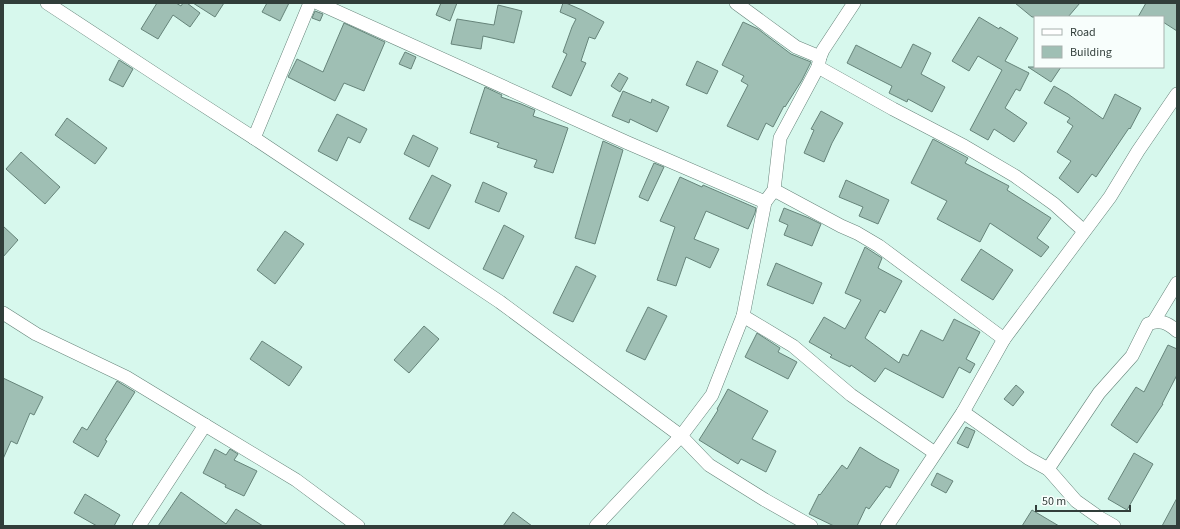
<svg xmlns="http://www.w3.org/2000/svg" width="1180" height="529" viewBox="0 0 1180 529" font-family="'Source Sans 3',sans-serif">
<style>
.building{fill:#9fbfb4;stroke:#66847a}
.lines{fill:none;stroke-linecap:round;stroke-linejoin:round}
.minor-casing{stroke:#66847a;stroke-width:14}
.minor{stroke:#fff;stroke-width:13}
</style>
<rect width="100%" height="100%" fill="#d7f8ed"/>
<g class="building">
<polygon points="157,3 176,3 181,6 183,3 187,3 200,13 190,27 173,15 158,39 141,29"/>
<polygon points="193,3 224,3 215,17"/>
<polygon points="267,3 289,3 280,21 262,12"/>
<polygon points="441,3 457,3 450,21 436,15"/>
<polygon points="563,3 566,3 582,10 604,22 595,39 589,37 581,61 586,63 571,96 552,87 567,54 563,52 572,27 576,19 560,12"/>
<polygon points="1015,3 1080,3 1068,17 1032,17"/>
<polygon points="1146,3 1177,3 1177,31 1163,22 1163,17 1138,17"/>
<polygon points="498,5 522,11 514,43 483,36 481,49 451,44 457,19 494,25"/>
<polygon points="315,11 323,14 320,21 312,18"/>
<polygon points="979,17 999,29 1000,27 1018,38 1005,61 1029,73 1020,91 1016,89 1005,108 1027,123 1014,142 994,129 988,140 970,130 1002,70 978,56 969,71 952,61"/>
<polygon points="743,22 758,29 791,54 811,62 802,80 785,107 784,106 773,127 766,123 758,140 727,126 748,85 741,81 744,76 722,65"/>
<polygon points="344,23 385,42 364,91 344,83 335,101 288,77 297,59 323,72"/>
<polygon points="913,44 931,53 921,74 945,87 932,112 908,99 907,102 889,93 892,86 847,63 856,45 901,68"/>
<polygon points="405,52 416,57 411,69 399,64"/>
<polygon points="119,60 133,69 123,87 109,80"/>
<polygon points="697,61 718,71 707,94 686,85"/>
<polygon points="1028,67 1061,67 1051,82"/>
<polygon points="619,73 628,78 620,92 611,86"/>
<polygon points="1054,86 1068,94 1103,119 1115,94 1141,108 1130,129 1129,128 1096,177 1092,174 1078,193 1059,178 1071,161 1057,152 1073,126 1067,122 1070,118 1044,103"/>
<polygon points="485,87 502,95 501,97 521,104 535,110 533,116 568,128 553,173 534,167 537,160 497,147 499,143 470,133"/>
<polygon points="623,91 651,103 652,99 669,107 657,132 630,119 629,123 612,116"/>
<polygon points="821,111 843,123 832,143 824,162 804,153 814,130 811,129"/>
<polygon points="337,114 367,129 360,143 348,137 337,161 318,151"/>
<polygon points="67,118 107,148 95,164 55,135"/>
<polygon points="413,135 438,148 429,167 404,154"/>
<polygon points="933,139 968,158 965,163 1009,186 1007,190 1051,218 1037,238 1049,247 1041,257 990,223 980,242 937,219 947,201 911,183"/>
<polygon points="603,141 623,150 595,244 575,238"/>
<polygon points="21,152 60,187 45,204 6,169"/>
<polygon points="654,163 664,167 648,201 639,197"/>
<polygon points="432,175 451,185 429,229 409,219"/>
<polygon points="680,177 702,187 703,185 756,208 755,213 748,229 706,211 694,239 719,249 710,268 686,257 676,286 657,280 675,227 660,221"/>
<polygon points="846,180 889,200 878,224 859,216 863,207 839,197"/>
<polygon points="483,182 507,193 499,212 475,202"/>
<polygon points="784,208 809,218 821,224 812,246 784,235 788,225 779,221"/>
<polygon points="504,225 524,236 503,279 483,269"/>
<polygon points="3,226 18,240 3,257"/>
<polygon points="285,231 304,244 275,284 257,270"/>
<polygon points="865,247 882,258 878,268 902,281 885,313 880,310 865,338 899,363 903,354 908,356 921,330 943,341 954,319 980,332 966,359 975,364 970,373 959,367 943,398 885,368 875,382 851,365 850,367 830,357 832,355 809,342 824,317 845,329 861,300 845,293"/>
<polygon points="981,249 1013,270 993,300 961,280"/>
<polygon points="776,263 822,283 813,304 767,285"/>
<polygon points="576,266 596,276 573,322 553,313"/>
<polygon points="648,307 667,316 645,360 626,351"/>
<polygon points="424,326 439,339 409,373 394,360"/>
<polygon points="757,333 780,348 778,352 797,362 788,379 745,357"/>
<polygon points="262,341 302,367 289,386 250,359"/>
<polygon points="1168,345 1177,349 1177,375 1162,404 1163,404 1137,443 1111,425 1136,387 1144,392"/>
<polygon points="3,378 43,397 34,415 30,413 17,444 11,441 3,459"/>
<polygon points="117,381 135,392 105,440 107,441 98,457 73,442 82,427 87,430"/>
<polygon points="1016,385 1024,392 1013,406 1004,399"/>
<polygon points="728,389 768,411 752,439 776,451 766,472 741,459 738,464 699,440 718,410 717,409"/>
<polygon points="966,427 975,431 968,448 957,443"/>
<polygon points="860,447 879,459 899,470 890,488 886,486 869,509 866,507 857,526 834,526 809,514 819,494 820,495 842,465 847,469"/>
<polygon points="215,449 226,455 230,449 238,454 234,460 257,471 244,496 225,487 226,485 203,473"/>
<polygon points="1134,453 1153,464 1127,510 1108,499"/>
<polygon points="937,473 953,481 946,493 931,485"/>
<polygon points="181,492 226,524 236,509 263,526 158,526"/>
<polygon points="85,494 120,515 114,526 97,526 74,513"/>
<polygon points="1177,498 1177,526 1162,526"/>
<polygon points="1032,510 1059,526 1022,526"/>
<polygon points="513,512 532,526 503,526"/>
</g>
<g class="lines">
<defs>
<g id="minor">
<polyline points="47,3 181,91 254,138 500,302 681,436 709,465 765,500 811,526"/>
<polyline points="318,3 628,143 765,202"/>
<polyline points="736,3 796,47 820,57"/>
<polyline points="818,67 893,109 964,146 1015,176 1054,204 1084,231"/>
<polyline points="254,138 310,3"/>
<polyline points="774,190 841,226 857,233 879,246 1004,339"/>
<polyline points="3,313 36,334 126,377 205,425 296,480 358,526"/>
<polyline points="743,316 793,346 851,395 935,453"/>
<polyline points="1154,321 1177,283"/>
<polyline points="963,412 1028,458 1048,469 1076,501 1100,518 1114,526"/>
<path d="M1048,469L1099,393L1132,356L1148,324C1160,319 1168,323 1177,331"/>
<polyline points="139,526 205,425"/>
<polyline points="596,526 681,436 712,395 743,316 765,202 774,190 780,138 818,67 820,57 823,50 854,3"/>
<polyline points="887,526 963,412 1004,339 1110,197 1138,151 1177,94"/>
</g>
</defs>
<use href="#minor" class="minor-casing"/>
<use href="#minor" class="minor"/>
</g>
<rect width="1180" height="529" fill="none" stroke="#313e3a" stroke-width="8"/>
<rect x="1034" y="16" width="130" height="52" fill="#f8fefc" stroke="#a8b1ae"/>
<rect x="1042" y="29" width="20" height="6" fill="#ffffff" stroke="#a8b1ae"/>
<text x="1070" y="36" font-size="12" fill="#313e3a">Road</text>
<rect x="1042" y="46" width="20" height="12" fill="#9fbfb4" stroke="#a8b1ae"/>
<text x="1070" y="56" font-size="12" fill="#313e3a">Building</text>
<path d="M1036 505v6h94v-6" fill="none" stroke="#313e3a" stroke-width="2"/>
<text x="1042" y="505" font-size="12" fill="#313e3a" stroke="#f8fefc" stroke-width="3" paint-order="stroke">50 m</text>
</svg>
